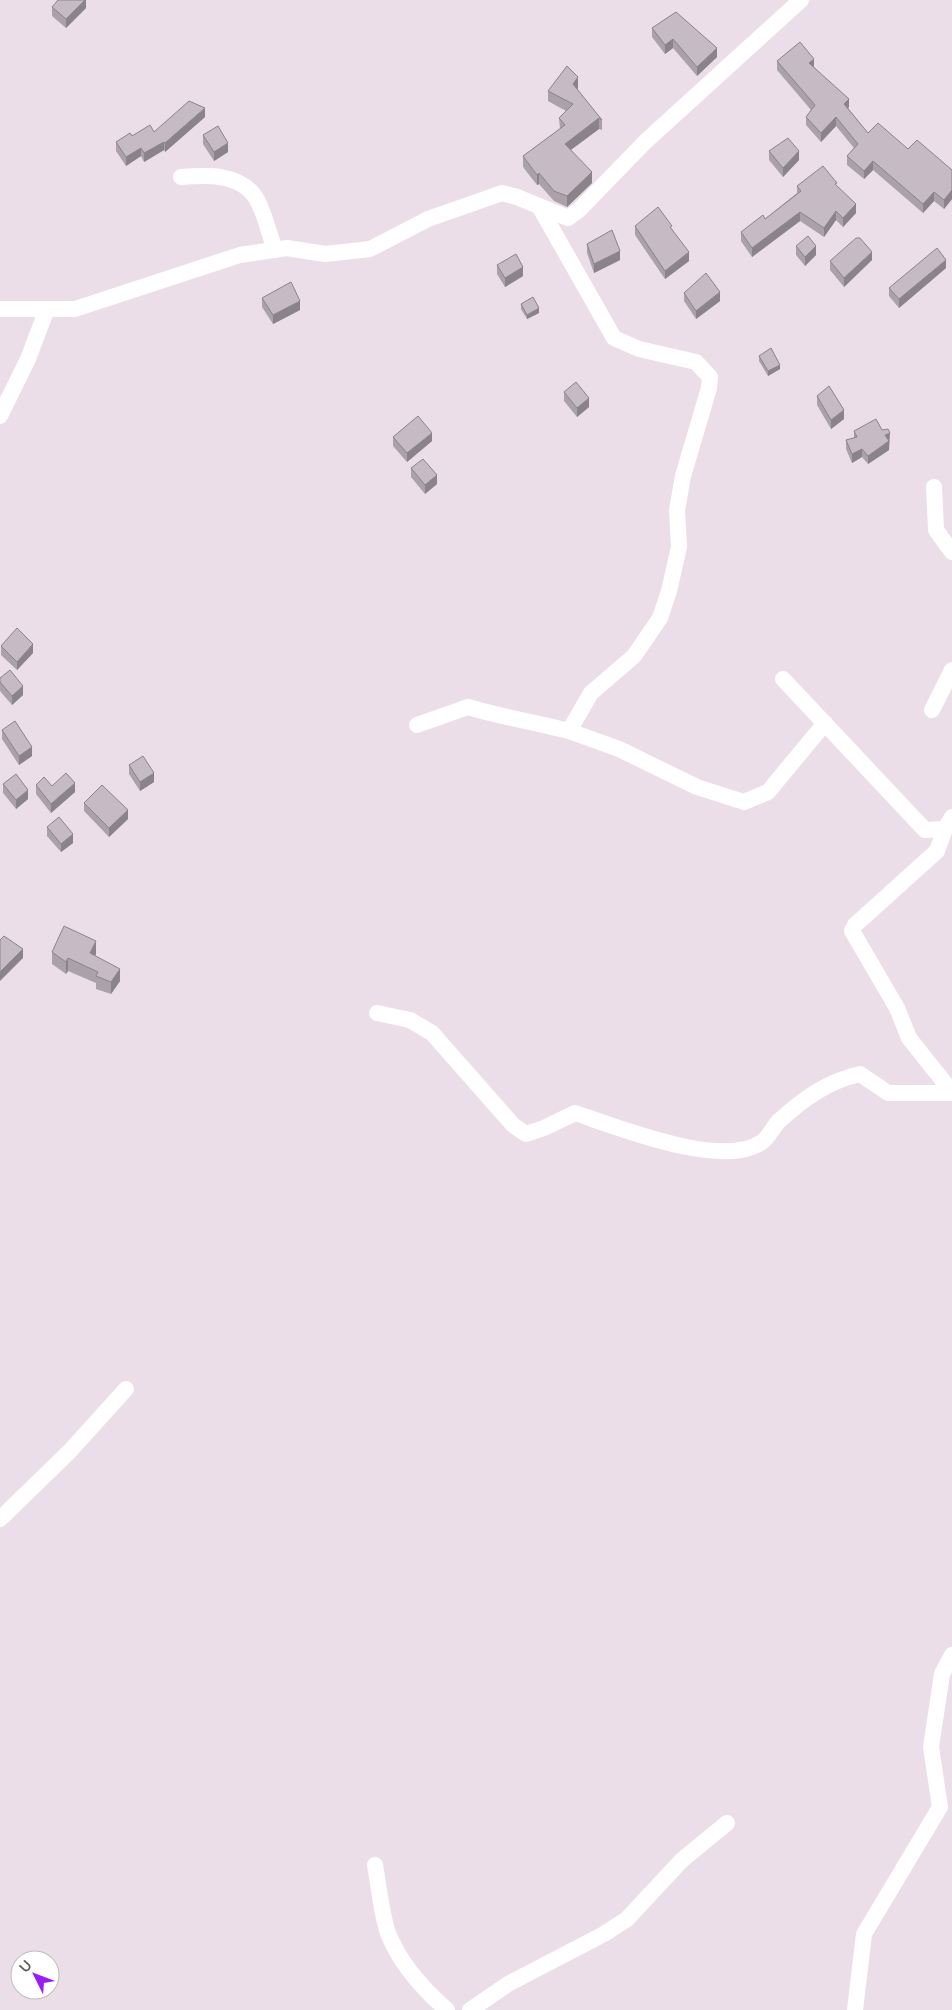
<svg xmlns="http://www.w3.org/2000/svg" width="952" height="2010" viewBox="0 0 952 2010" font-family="'Varela Round',sans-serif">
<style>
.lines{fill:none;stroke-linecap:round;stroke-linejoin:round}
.minor{stroke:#fff;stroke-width:16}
.wall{fill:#aaa1a9}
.shaded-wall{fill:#8b838a}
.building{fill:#c6bbc5;stroke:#8b838a}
</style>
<rect width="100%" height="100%" fill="#ecdee8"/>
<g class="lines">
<g class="minor">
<path d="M181,177C206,175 240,173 256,198C265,213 269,234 275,250"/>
<polyline points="0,309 75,309 240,255 287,248 325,254 370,249 428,219 502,193 517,197 568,218 579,210 646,141 801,0"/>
<polyline points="0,416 28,359 47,309"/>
<polyline points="934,487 936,530 952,552"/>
<polyline points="783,679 925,830 945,829"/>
<polyline points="932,710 952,670"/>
<path d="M417,725L468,707C501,717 535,722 569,731L591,693L634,656L660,618L669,591L679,547L677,510L683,476L709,388L710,377L696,362L639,349L614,338L539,206"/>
<polyline points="569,731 619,749 697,787 744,802 768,792 825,723"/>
<polyline points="952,817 945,829 937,851 855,925 852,931 897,1008 909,1038 952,1092"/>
<path d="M377,1013L410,1020L432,1033L513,1125L526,1134L544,1128L575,1113C617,1127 723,1170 762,1142C769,1137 773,1127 779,1121C803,1099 828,1081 860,1074L888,1093H952"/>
<polyline points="0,1519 69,1452 126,1389"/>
<path d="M375,1865C379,1887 381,1912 388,1933C400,1964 423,1989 447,2010"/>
<polyline points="470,2010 508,1984 604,1934 627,1919 682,1860 727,1823"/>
<polyline points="855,2010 864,1934 940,1807 931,1747 942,1674 952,1655"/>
</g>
</g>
<g class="wall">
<polygon points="86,0 86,8 66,28 52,16 52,7"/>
<polygon points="652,28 717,57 697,76 673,48 665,54 652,37"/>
<polygon points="777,61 814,67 849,107 848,108 868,133 908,149 952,170 952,199 944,209 934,201 923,213 873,170 864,179 847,165 847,156 854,148 836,126 821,142 806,125 806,117 811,110 777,70"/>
<polygon points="578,88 577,90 602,120 602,130 599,129 571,150 592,183 567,207 554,201 539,184 537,185 523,167 523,156 560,129 559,118 566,111 548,101 548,91"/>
<polygon points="205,117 165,152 164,150 144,162 141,156 126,166 116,151 116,142 132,136 154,132"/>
<polygon points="203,135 228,152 214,161 203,144"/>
<polygon points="769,151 799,160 783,177 769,160"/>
<polygon points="797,186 837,186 856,213 843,227 836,220 824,237 800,221 752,257 741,241 741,232 765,219 797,193"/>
<polygon points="635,226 672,229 689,261 665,279 635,235"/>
<polygon points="587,244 620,260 594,273 587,253"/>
<polygon points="796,246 816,255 805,266 796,255"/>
<polygon points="872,260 844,287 830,270 830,261"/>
<polygon points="497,265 523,276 505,287 497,274"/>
<polygon points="946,268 899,308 889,296 889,288"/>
<polygon points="684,293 720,301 696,319 684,301"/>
<polygon points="262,298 300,310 273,324 262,307"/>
<polygon points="521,304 539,313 527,319 521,309"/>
<polygon points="759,356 780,369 768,376 759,361"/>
<polygon points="564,392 589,407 577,417 564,401"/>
<polygon points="817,396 844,419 831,429 817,405"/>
<polygon points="854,431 890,442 889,442 889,450 868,464 862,457 852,463 846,449 846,440 854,438"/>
<polygon points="393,437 432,441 407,462 393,446"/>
<polygon points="411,468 437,484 425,494 411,477"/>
<polygon points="1,646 33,653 17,670 1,655"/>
<polygon points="0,678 23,695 12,705 0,691"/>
<polygon points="2,730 32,756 19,765 2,739"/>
<polygon points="129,765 154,782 140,791 129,774"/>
<polygon points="3,784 28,799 16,809 3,793"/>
<polygon points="36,785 52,786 75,792 51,813 36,794"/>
<polygon points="84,803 128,819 109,837 84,811"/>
<polygon points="47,827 73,843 61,852 47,836"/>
<polygon points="52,952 96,954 95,956 120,981 111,994 96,989 96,983 68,971 66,974 52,964"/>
</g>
<g class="shaded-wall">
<polygon points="85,0 86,0 86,8 66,28 66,19"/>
<polygon points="673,39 673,48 665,54 665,45"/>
<polygon points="717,48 717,57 697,76 697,67"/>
<polygon points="814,59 814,68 809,63"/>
<polygon points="578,77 578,88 573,95 573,84"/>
<polygon points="849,99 849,107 844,113 844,104"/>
<polygon points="205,108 205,117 165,152 165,143"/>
<polygon points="836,117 836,126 821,142 821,133"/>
<polygon points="599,118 599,129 565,154 565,144"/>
<polygon points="164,142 164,150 144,162 144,153"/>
<polygon points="228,143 228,152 214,161 214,152"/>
<polygon points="141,148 141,156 126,166 126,157"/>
<polygon points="799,151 799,160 783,177 783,168"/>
<polygon points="873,161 873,170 864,179 864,171"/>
<polygon points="592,172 592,183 567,207 567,196"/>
<polygon points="539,173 539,184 537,185 537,175"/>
<polygon points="952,190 952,199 944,209 944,200"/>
<polygon points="934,192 934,201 923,213 923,204"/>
<polygon points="856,204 856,213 843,227 843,218"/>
<polygon points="836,211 836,220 824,237 824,228"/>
<polygon points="800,212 800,221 752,257 752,248"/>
<polygon points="816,246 816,255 805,266 805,257"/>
<polygon points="620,251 620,260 594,273 594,264"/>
<polygon points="689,252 689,261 665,279 665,271"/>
<polygon points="872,252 872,260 844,287 844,278"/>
<polygon points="946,260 946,268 899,308 899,299"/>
<polygon points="523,267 523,276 505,287 505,278"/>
<polygon points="720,292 720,301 696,319 696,311"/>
<polygon points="300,301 300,310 273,324 273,315"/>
<polygon points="539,308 539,313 527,319 527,315"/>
<polygon points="780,365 780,369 768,376 768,371"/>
<polygon points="589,398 589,407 577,417 577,408"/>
<polygon points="844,410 844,419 831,429 831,420"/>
<polygon points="432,433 432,441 407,462 407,453"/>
<polygon points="890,433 889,450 868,464 868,456 885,435"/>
<polygon points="862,449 862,457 852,463 852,454"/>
<polygon points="437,475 437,484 425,494 425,485"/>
<polygon points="33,644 33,653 17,670 17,662"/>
<polygon points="23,686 23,695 12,705 12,696"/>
<polygon points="32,747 32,756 19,765 19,756"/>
<polygon points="154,773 154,782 140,791 140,782"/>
<polygon points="75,783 75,792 51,813 51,804"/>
<polygon points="28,790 28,799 16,809 16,800"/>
<polygon points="128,810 128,819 109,837 109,828"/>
<polygon points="73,834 73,843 61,852 61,844"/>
<polygon points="96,941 96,954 90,965 90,953"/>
<polygon points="23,949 23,958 0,981 0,972"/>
<polygon points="68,958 68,971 66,974 66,962"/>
<polygon points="120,969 120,981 111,994 111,982"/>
</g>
<g class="building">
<polygon points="58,0 85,0 66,19 52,7"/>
<polygon points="676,12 717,48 697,67 673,39 665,45 652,28"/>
<polygon points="800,42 814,59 809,63 849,99 844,104 868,133 878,123 908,149 917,140 952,170 952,190 944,200 934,192 923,204 873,161 864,171 847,156 858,144 836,117 821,133 806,117 815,105 777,61"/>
<polygon points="567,66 578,77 573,84 602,120 599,118 565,144 592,172 567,196 554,191 539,173 537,175 523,156 565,125 559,118 573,104 548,91"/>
<polygon points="189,101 205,108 165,143 164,142 144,153 141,148 126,157 116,142 130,133 132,136 150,125 154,132"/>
<polygon points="218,126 228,143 214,152 203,135"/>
<polygon points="788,138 799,151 783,168 769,151"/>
<polygon points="823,166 837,183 835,184 856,204 843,218 836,211 824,228 800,212 752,248 741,232 763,215 765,219 801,191 797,186"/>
<polygon points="658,207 672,226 670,227 689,252 665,271 635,226"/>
<polygon points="612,230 620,251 594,264 587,244"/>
<polygon points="808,236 816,246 805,257 796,246"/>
<polygon points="856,238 860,238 872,252 844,278 830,261"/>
<polygon points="937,248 946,260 899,299 889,288"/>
<polygon points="516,254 523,267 505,278 497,265"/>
<polygon points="706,273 720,292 696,311 684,293"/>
<polygon points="291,282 300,301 273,315 262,298"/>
<polygon points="533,297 539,308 527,315 521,304"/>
<polygon points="771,348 780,365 768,371 759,356"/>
<polygon points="576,382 589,398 577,408 564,392"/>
<polygon points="829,386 844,410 831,420 817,396"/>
<polygon points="418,416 432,433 407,453 393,437"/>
<polygon points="876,419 882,430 888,429 890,433 885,435 889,441 868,456 862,449 852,454 846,440 857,437 854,431"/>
<polygon points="423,459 437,475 425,485 411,468"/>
<polygon points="17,628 33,644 17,662 1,646"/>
<polygon points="10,670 23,686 12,696 0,682 0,678"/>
<polygon points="15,721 32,747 19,756 2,730"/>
<polygon points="143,756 154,773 140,782 129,765"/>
<polygon points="66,773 75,783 51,804 36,785 44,777 52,786"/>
<polygon points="16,774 28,790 16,800 3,784"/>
<polygon points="102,785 128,810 109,828 84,803"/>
<polygon points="59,817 73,834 61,844 47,827"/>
<polygon points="64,926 96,941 90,953 120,969 111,982 96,976 98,972 68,958 66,962 52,952"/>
<polygon points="4,936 23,949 0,972 0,940"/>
</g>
<g transform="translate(35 1975) rotate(312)"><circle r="24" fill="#ffffff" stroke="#bcc0bc"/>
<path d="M0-4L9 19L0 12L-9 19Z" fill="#991cf4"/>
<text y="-8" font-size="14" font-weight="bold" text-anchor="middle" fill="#576158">U</text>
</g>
</svg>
